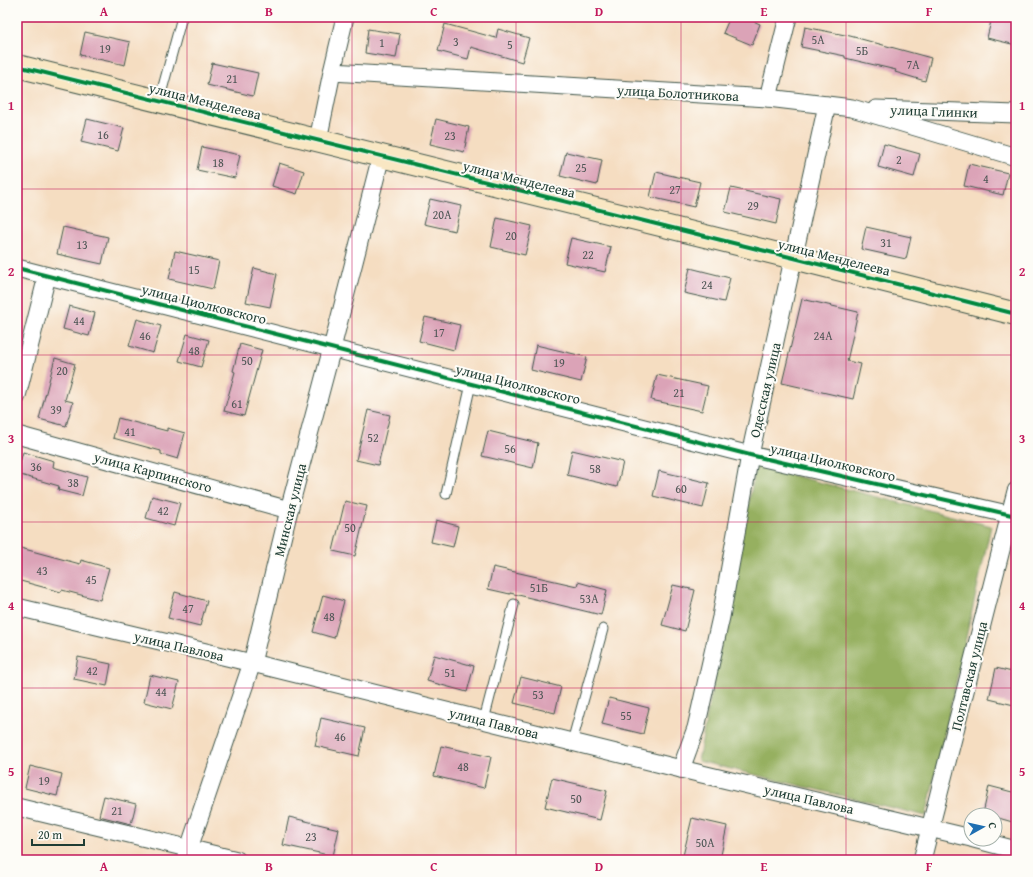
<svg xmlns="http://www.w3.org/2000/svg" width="1033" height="877" viewBox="0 0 1033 877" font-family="'Gentium Book Plus',serif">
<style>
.forest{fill:#96b061;stroke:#5a764a}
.building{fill:#dba3b7}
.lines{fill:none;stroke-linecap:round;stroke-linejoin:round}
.lane-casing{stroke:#3f5549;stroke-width:11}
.street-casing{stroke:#3f5549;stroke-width:19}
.secondary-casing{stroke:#3f5549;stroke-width:24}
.lane{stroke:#fff;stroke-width:9}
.street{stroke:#fff;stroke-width:17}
.secondary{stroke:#f9e7c3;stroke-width:22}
.cycleway-casing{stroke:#fdfcf7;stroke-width:6}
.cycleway{stroke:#00873e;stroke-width:4}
.grid{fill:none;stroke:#c2185b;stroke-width:1;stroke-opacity:0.55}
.labels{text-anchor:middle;stroke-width:4;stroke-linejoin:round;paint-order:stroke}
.number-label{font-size:12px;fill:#4e5655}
.street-label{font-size:14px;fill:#1f3d34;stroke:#fdfcf7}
.neatline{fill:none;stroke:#c2185b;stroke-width:1.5}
.grid-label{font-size:13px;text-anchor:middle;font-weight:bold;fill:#c2185b}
</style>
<rect width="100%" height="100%" fill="#fdfcf7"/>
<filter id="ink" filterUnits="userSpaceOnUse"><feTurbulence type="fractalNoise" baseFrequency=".025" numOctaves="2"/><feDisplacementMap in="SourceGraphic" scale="8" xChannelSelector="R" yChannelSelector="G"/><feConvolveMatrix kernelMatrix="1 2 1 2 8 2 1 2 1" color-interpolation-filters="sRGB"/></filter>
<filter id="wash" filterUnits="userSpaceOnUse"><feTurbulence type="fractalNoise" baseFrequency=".012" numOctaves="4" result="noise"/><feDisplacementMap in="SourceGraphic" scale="16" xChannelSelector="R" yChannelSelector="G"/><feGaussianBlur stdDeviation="0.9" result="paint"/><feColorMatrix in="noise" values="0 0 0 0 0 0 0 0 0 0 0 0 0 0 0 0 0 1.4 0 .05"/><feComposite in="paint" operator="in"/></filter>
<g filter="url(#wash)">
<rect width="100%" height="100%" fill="#f5ddc1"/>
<polygon class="forest" points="756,466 991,526 926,816 698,761"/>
<g id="blocks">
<g class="building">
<polygon points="730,17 744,17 760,24 752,45 723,33"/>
<polygon points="992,17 1016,23 1016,45 987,38"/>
<polygon points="445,24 496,38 498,29 529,38 522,62 471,47 468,59 438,51"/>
<polygon points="805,27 850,36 931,58 925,81 895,72 896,70 845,58 845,56 801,47"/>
<polygon points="368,29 400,34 396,58 365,53"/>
<polygon points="85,32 130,42 125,65 80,55"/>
<polygon points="212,63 258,73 253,96 207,85"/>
<polygon points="87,119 124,128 118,151 81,142"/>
<polygon points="436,119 469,127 464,152 430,144"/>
<polygon points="884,144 920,154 914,177 878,167"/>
<polygon points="202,147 240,155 235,178 197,170"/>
<polygon points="566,152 602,160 597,185 560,176"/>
<polygon points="279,163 304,171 297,194 272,186"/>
<polygon points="969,164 1008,173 1003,195 964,186"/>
<polygon points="656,172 700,182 694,207 650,197"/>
<polygon points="731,188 781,199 776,224 725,212"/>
<polygon points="430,199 461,206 455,231 424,224"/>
<polygon points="497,218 532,226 525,255 491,247"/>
<polygon points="63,227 108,237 102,264 57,254"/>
<polygon points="866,227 911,237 906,259 861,249"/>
<polygon points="571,238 611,247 605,272 565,263"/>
<polygon points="175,251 219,261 213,289 169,279"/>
<polygon points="254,268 277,274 270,307 246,302"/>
<polygon points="690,268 730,278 724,302 684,293"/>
<polygon points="802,299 858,312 847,361 861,364 853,399 782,383"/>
<polygon points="69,306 95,313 89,336 63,329"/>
<polygon points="425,317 460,325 454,350 419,341"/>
<polygon points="137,319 161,326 153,353 129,346"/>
<polygon points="187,334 209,340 201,367 179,361"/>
<polygon points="240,344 262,350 244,416 224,411 235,372 233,371"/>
<polygon points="536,345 587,357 581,382 531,370"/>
<polygon points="55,358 75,364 65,400 73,402 66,426 39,419"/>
<polygon points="657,375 708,386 702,411 651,400"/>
<polygon points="368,410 390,415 378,465 356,460"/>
<polygon points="118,418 167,431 167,428 185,433 178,459 161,454 161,451 113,438"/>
<polygon points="488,431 538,443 533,468 482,456"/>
<polygon points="572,450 623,462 617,487 567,475"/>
<polygon points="23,452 54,461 53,467 87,477 82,496 58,490 59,486 17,474"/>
<polygon points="659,471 709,483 703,508 653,496"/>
<polygon points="152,496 180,503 174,526 146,518"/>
<polygon points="345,501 367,506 355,556 333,551"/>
<polygon points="436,520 458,526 453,547 431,542"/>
<polygon points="17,547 80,564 81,560 109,568 100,600 62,590 61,592 17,580"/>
<polygon points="493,567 577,586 578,582 607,590 601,615 510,593 510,594 488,589"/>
<polygon points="673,585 695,590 685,631 662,625"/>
<polygon points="175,592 207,601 200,626 168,618"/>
<polygon points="323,595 344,601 334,638 313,632"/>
<polygon points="434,655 474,666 467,692 427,681"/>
<polygon points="78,657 111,664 107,686 74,679"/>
<polygon points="996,668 1016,673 1016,695 1014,705 989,699"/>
<polygon points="150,675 179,682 172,709 144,702"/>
<polygon points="521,677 561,687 555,713 514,703"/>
<polygon points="609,698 649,708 643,734 602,724"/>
<polygon points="321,718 365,728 359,756 315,746"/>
<polygon points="441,746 491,757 484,788 434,776"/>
<polygon points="30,766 62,774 57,796 25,788"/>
<polygon points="552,778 607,791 600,820 545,807"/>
<polygon points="989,786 1016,793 1016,823 995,817 995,815 983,814"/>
<polygon points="104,796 136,804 131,824 99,816"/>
<polygon points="289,817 339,829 333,856 283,845"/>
<polygon points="692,818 727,826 720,860 682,860"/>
</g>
</g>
</g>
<g filter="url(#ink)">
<use href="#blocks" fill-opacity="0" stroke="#3f5549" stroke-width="1"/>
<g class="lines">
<defs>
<g id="lane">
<polyline points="159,101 182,17"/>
<polyline points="446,494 471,384"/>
<polyline points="484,720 514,604"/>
<polyline points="572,742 603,629"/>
</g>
<g id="street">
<polyline points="332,72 768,98 852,108 1016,157"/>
<polyline points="768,98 788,17"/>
<polyline points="876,109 1016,114"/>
<polyline points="318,140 332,72 345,17"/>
<polyline points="17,268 750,455 1016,516"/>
<polyline points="17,396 47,276"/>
<polyline points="17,435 289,510"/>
<polyline points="17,607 252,663 681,769 971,838"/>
<polyline points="681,769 696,728 721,617 750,455 827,105"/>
<polyline points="17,807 237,860"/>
<polyline points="974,839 1016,850"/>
<polyline points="185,860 252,663 289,510 332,348 381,156"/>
<polyline points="922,860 1016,491"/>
</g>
<polyline id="secondary" points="17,66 794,258 1016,314"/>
</defs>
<use href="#lane" class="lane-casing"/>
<use href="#street" class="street-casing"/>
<use href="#secondary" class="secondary-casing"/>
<use href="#lane" class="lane"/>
<use href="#street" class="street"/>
<use href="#secondary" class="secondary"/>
<defs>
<g id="cycleway">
<polyline points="17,66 794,258 1016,314"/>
<polyline points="17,268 750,455 1016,516"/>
</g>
</defs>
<use href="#cycleway" class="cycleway-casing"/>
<use href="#cycleway" class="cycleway"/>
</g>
</g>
<path class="grid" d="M187,17V860M352,17V860M516,17V860M681,17V860M846,17V860M17,189H1016M17,355H1016M17,522H1016M17,688H1016"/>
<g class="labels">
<g class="number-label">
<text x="818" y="44">5А</text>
<text x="456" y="46">3</text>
<text x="382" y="47">1</text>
<text x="510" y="49">5</text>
<text x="105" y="53">19</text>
<text x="862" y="55">5Б</text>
<text x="913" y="69">7А</text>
<text x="232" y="83">21</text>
<text x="103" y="139">16</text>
<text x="450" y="140">23</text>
<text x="899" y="164">2</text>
<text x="218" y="167">18</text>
<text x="581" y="172">25</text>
<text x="986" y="183">4</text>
<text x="675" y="194">27</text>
<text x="753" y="210">29</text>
<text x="442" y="219">20А</text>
<text x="511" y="240">20</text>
<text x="886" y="247">31</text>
<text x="82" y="249">13</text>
<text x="588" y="259">22</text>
<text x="194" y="274">15</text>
<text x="707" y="289">24</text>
<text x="79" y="325">44</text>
<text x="439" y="337">17</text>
<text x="145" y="340">46</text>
<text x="823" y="340">24А</text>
<text x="194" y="355">48</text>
<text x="247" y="365">50</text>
<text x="559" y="367">19</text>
<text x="62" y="375">20</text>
<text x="679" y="397">21</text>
<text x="237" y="408">61</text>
<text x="56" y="414">39</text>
<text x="130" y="436">41</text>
<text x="373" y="442">52</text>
<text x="510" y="453">56</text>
<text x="36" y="471">36</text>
<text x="595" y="473">58</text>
<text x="73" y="487">38</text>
<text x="681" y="493">60</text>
<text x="163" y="515">42</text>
<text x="350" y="532">50</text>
<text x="42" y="575">43</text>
<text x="91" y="584">45</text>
<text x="539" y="592">51Б</text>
<text x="589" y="603">53А</text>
<text x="188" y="613">47</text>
<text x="329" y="621">48</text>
<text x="92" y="675">42</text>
<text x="450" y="677">51</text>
<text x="161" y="696">44</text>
<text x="538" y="699">53</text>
<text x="626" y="720">55</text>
<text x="340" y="741">46</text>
<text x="463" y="771">48</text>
<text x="44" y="785">19</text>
<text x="576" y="803">50</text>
<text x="117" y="815">21</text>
<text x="311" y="841">23</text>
<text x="705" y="847">50А</text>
</g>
<g class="street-label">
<text transform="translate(678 93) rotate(3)" y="5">улица Болотникова</text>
<text transform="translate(205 101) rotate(14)" y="5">улица Менделеева</text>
<text transform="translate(934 111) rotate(2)" y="5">улица Глинки</text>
<text transform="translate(519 179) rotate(14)" y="5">улица Менделеева</text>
<text transform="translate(834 257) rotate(14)" y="5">улица Менделеева</text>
<text transform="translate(204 304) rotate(14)" y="5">улица Циолковского</text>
<text transform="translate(518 384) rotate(14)" y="5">улица Циолковского</text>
<text transform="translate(765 390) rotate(-77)" y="5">Одесская улица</text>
<text transform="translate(833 462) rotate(13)" y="5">улица Циолковского</text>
<text transform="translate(153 472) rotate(15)" y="5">улица Карпинского</text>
<text transform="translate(290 510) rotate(-76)" y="5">Минская улица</text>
<text transform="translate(179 646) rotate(13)" y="5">улица Павлова</text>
<text transform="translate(969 676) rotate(-76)" y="5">Полтавская улица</text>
<text transform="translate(494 723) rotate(14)" y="5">улица Павлова</text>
<text transform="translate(809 799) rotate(13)" y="5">улица Павлова</text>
</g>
</g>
<rect width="1033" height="877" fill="none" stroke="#fdfcf7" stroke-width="44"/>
<g transform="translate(983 827) rotate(82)"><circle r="19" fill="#fdfcf7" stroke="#a4b0a9"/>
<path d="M0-3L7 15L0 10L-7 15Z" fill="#1f6fb2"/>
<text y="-6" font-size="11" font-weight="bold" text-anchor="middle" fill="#1f3d34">С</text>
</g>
<path d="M32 839v6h52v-6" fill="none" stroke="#1f3d34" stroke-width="2"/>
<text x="38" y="839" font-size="12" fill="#1f3d34" stroke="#fdfcf7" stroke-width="3" paint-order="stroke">20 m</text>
<rect x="22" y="22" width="989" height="833" class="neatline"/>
<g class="grid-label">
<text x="104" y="16">A</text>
<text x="269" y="16">B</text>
<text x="434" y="16">C</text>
<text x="599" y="16">D</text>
<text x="764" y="16">E</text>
<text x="929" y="16">F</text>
<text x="11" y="110">1</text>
<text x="1022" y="110">1</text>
<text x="11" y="276">2</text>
<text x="1022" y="276">2</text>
<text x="11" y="443">3</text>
<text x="1022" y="443">3</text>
<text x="11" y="610">4</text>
<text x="1022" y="610">4</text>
<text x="11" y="776">5</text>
<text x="1022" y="776">5</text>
<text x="104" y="871">A</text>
<text x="269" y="871">B</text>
<text x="434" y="871">C</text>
<text x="599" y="871">D</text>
<text x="764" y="871">E</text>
<text x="929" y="871">F</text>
</g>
</svg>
